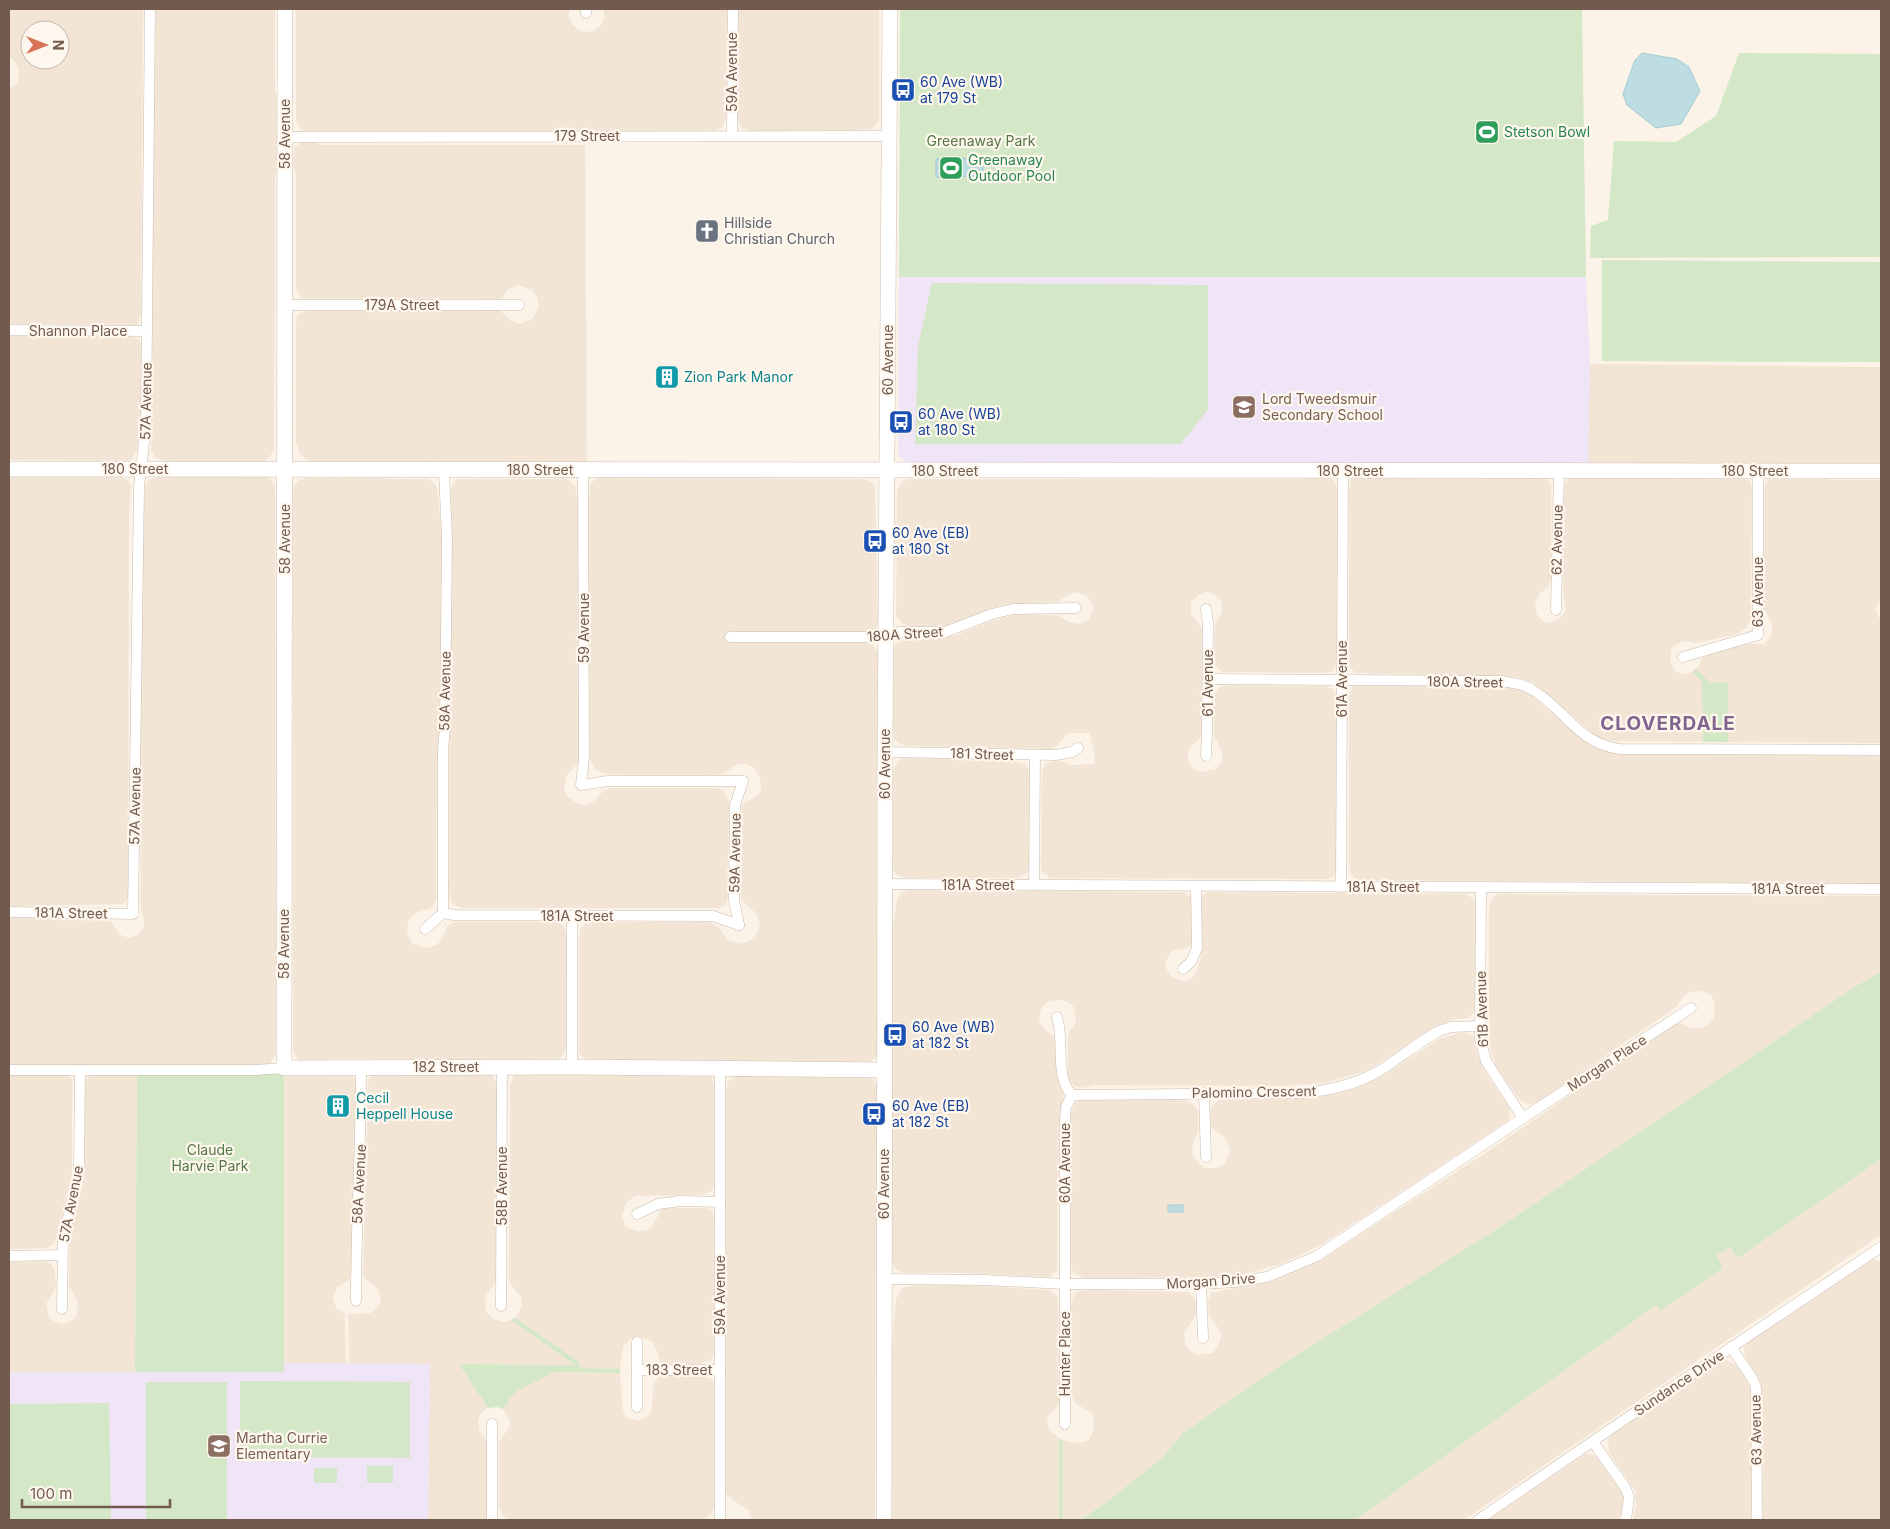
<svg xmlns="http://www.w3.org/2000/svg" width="1890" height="1529" viewBox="0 0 1890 1529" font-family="Inter,sans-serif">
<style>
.residential{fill:#f2e5d6;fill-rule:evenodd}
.education{fill:#f0e4f7}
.green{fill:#d4e7c6}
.water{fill:#bddde3;stroke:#a4ccd3}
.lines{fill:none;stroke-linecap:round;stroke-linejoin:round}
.street-casing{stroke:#ccbbae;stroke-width:11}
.secondary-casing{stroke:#d0bdae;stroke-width:16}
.street{stroke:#fff;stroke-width:10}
.secondary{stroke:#fff;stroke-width:15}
.labels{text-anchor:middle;stroke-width:4.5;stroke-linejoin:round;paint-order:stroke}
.street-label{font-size:14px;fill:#725a4d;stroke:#fef7ed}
.transit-label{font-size:14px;fill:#164399;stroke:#fef7ed;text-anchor:start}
.leisure-label{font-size:14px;fill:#27864d;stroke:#fef7ed;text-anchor:start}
.park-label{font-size:14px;fill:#547746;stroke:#fef7ed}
.worship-label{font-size:14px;fill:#5b616d;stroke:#fef7ed;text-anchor:start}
.culture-label{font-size:14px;fill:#0d838f;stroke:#fef7ed;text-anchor:start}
.education-label{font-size:14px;fill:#785e54;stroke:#fef7ed;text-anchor:start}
.district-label{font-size:19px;font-weight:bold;letter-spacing:1px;fill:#80658e;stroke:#fef7ed}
</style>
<rect width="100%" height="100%" fill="#fbf3e7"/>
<g class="residential">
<path d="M9,9H143L141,315L137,325L9,324V90L17,83L19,72L17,64L9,55ZM30,30H60V60H30Z"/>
<polygon points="156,9 275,9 275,92 278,98 277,170 275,175 274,448 270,457 264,461 170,462 155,458 151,450 152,425 153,153"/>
<polygon points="296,9 570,9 569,17 572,24 579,30 587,32 593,31 599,27 604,20 604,9 727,9 726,119 723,126 717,130 665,132 304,131 299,127 296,120"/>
<polygon points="736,9 879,9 879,121 876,125 872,129 840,131 750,131 742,128 737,119"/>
<polygon points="303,142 313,142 322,145 585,145 587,462 312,461 306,459 300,454 296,441 296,325 297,317 299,314 307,311 499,310 512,321 520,324 532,319 539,307 537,297 532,290 518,285 508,289 502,298 499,299 302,298 299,295 296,287 296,173 292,165 295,147"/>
<polygon points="9,336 131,336 138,339 141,344 141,417 137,450 132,459 126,461 9,460"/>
<polygon points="1590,364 1881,367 1881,463 1599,463 1592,466 1588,460"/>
<polygon points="1498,475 1544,477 1551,484 1551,578 1548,587 1539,594 1535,604 1537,615 1545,622 1551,622 1560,618 1566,610 1563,592 1563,490 1564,485 1570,478 1678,479 1684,476 1746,478 1750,481 1752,490 1751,619 1746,628 1738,634 1696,643 1683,641 1674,646 1671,650 1670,660 1674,670 1682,674 1688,674 1698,667 1704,655 1743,644 1764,644 1771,637 1772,623 1764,609 1764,490 1765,485 1770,478 1824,476 1830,480 1881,480 1881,599 1877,605 1876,610 1881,622 1881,743 1610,741 1601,739 1593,734 1534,683 1517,677 1355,673 1350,667 1349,663 1349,489 1351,480 1357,477 1409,476 1414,479 1488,479"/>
<polygon points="1312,476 1330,477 1336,484 1337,488 1337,658 1335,667 1333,671 1322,673 1223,672 1215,666 1214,655 1215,624 1222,612 1222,603 1219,598 1210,592 1205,592 1197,596 1191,603 1191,613 1202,628 1202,722 1201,737 1189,749 1188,759 1192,768 1201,772 1216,769 1222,761 1222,752 1214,736 1214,697 1217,690 1220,687 1229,685 1325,686 1333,689 1337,696 1337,868 1333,877 1328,879 1050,878 1042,871 1041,867 1042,770 1046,764 1053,761 1064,762 1072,765 1094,764 1095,761 1090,733 1070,733 1063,738 1057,746 1052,749 908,746 900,744 894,739 893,732 894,650 896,644 901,640 954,636 994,620 1017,614 1058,615 1069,622 1079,624 1088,620 1093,611 1093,605 1087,596 1077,592 1072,593 1057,602 1001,605 950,626 909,627 902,624 896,616 897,491 902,481 910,479 1307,479"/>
<polygon points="9,477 122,477 128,480 131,487 129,516 128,896 127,900 122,904 9,907"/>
<polygon points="158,477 265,477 271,479 275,488 277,1052 270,1063 262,1066 9,1065 9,918 104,918 110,921 121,935 129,938 139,934 144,926 144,919 141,909 139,698 142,514 146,484 151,479"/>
<polygon points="308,478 427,479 434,482 437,488 442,537 441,744 437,763 436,899 433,906 430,909 418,912 410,918 407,927 408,936 413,944 426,948 437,945 443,937 448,925 454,922 555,922 563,925 566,933 567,938 566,1049 560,1058 552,1060 326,1059 320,1062 299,1061 295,1055 293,1047 293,491 296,483 299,480"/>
<polygon points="601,478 865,479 873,483 875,487 878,621 876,630 870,633 728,633 728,642 863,642 873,645 878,652 877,1055 871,1062 868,1063 589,1062 580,1055 579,1051 579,939 581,928 584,924 591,922 708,922 718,926 728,940 741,944 751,940 758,932 760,926 757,914 743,902 741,897 742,805 759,794 761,790 760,777 753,767 747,764 741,764 734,766 724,773 717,775 609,774 597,771 590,761 588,510 591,484 594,480"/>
<polygon points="458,479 564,479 569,480 575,486 579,516 579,762 566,776 564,788 566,795 575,802 585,805 594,801 603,791 610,788 715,788 723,790 729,801 728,896 726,904 720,908 462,908 452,904 449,895 450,504 451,489 454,482"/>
<polygon points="1362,683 1510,687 1526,692 1533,697 1591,746 1610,753 1881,756 1881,884 1357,880 1351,874 1349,865 1349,695 1353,686"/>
<polygon points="903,758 970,759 1016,762 1024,764 1027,767 1030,773 1029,866 1027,873 1017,878 908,878 897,875 892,868 892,772 897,763"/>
<polygon points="908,890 1183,892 1191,897 1193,902 1193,942 1187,948 1172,951 1168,956 1165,966 1171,977 1181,981 1186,981 1194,976 1201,957 1201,901 1202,896 1207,892 1464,894 1473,898 1476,908 1475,1011 1469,1018 1451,1020 1434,1027 1368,1070 1325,1083 1285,1086 1094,1085 1084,1088 1074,1086 1068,1078 1068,1037 1069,1033 1076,1021 1075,1011 1073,1006 1066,1001 1060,1000 1048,1001 1041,1009 1039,1021 1044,1029 1055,1037 1057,1077 1064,1094 1059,1125 1057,1270 1051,1276 1047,1277 965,1273 904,1273 897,1270 892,1263 891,943 897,899 901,893"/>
<polygon points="1498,894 1881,896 1881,972 1856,986 1491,1233 1284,1363 1248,1388 1183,1433 1163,1457 1107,1502 1080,1520 1063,1520 1063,1440 1073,1443 1084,1442 1089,1440 1094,1429 1093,1417 1091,1412 1076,1404 1071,1394 1071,1304 1073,1297 1077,1292 1087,1290 1189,1292 1195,1299 1197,1310 1193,1320 1184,1332 1185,1344 1192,1353 1198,1355 1212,1353 1218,1347 1221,1336 1220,1331 1209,1315 1208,1301 1211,1293 1273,1280 1321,1260 1490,1150 1674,1024 1680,1023 1692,1028 1703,1028 1711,1022 1714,1016 1715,1004 1711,995 1701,991 1690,992 1685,995 1675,1008 1538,1102 1530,1104 1521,1101 1496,1067 1489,1045 1489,909 1491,900"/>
<polygon points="1463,1032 1473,1036 1475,1040 1477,1053 1485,1072 1510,1109 1509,1120 1321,1245 1281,1264 1249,1273 1222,1277 1084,1278 1076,1274 1072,1270 1071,1265 1071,1114 1075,1103 1078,1100 1174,1099 1190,1102 1195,1106 1198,1111 1198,1131 1193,1144 1192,1151 1194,1158 1204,1168 1218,1168 1225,1163 1230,1152 1227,1140 1213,1129 1210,1124 1210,1110 1218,1100 1302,1098 1340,1093 1362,1086 1383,1076 1439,1039"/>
<polygon points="9,1073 68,1075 72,1079 72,1173 56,1240 54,1244 47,1248 9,1249"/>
<polygon points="284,1073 347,1073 354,1078 356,1082 356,1132 351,1276 349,1280 337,1287 333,1297 336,1308 345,1314 346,1364 284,1363"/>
<polygon points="489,1073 494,1078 497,1087 497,1280 485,1297 485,1310 493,1319 505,1322 511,1320 575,1365 460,1364 488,1408 482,1412 478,1420 479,1430 488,1443 488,1520 428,1520 430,1364 349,1364 348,1314 371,1313 379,1306 381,1300 378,1289 364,1278 363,1273 368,1084 369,1079 375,1074"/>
<polygon points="519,1073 709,1075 712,1078 714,1087 714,1186 713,1190 702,1195 635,1196 626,1203 622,1216 625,1226 637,1231 647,1230 652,1227 661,1210 665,1208 706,1208 710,1210 713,1213 714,1223 714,1352 713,1358 709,1361 697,1364 663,1364 660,1361 657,1351 652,1342 647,1339 636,1337 630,1339 623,1346 620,1369 579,1368 579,1362 515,1318 520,1311 522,1305 521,1297 510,1283 509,1277 510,1086 514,1075"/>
<polygon points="93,1074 137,1075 135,1372 9,1372 9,1262 43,1261 50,1263 55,1270 56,1287 46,1304 49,1317 55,1322 63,1324 71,1321 77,1315 77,1300 69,1286 70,1233 82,1188 85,1173 85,1085 88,1077"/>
<polygon points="735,1075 871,1077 877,1085 875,1520 752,1520 749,1511 729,1497 726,1493 726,1092 728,1082"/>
<polygon points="1881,1159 1881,1235 1464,1520 1355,1520 1655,1306 1656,1305 1660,1310 1722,1269 1716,1256 1730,1247 1738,1258"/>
<polygon points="1872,1259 1881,1262 1881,1520 1763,1520 1762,1392 1759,1378 1746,1358 1744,1349 1746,1344"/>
<polygon points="916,1285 967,1285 1049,1290 1058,1297 1059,1401 1059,1404 1048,1416 1047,1421 1050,1431 1059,1438 1059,1520 892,1520 891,1362 896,1299 902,1288"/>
<polygon points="1727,1360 1737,1366 1748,1383 1751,1391 1751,1520 1633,1520 1636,1504 1635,1491 1609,1452 1608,1440 1613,1434 1719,1361"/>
<polygon points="555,1372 620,1373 623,1412 627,1418 639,1421 650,1415 652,1409 653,1386 658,1377 668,1375 703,1375 712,1380 714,1385 714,1507 711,1515 703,1520 511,1520 502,1515 499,1506 499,1446 500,1441 510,1426 510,1420 503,1409 515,1392"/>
<polygon points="1586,1454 1594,1455 1597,1458 1623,1494 1624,1503 1619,1520 1487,1520"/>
</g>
<g class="education">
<polygon points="899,277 1586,277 1590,364 1588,460 1592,466 1523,463 906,462 900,457 898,450"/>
<polygon points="284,1363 430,1364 428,1520 9,1520 9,1372 283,1372"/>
</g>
<g class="green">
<polygon points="900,9 1582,9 1586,277 899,277"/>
<polygon points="1739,53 1881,54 1881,257 1590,258 1591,226 1608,220 1614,141 1676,142 1716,116"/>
<polygon points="1602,260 1881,262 1881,362 1602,361"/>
<polygon points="932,283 1208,285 1208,409 1181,444 915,444 918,346"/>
<polygon points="1696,669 1710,683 1728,683 1728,742 1703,742 1702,682 1693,672"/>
<polygon points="1881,972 1881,1159 1738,1258 1730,1247 1716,1256 1723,1268 1660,1311 1656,1305 1655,1306 1355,1520 1080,1520 1107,1502 1163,1457 1183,1433 1284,1363 1491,1233 1856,986"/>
<polygon points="284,1073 284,1372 135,1372 137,1075"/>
<polygon points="515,1318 579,1362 580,1368 620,1369 620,1373 555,1372 515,1392 503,1409 497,1407 488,1408 459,1364 575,1365 511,1320"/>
<polygon points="240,1381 410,1382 410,1458 240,1457"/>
<rect x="146" y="1382" width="81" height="138"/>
<polygon points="109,1403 111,1520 9,1520 9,1404"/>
<polygon points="1059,1438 1063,1440 1063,1520 1059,1520"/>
<polygon points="393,1466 393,1483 367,1483 367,1466"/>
<rect x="314" y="1468" width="23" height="15"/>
</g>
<g class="water">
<polygon points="1642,53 1677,59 1689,67 1700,91 1681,124 1656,128 1627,105 1623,94 1635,60"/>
<polygon points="983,158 983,176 936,177 936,159"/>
<rect x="1168" y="1205" width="15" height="7"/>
</g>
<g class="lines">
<defs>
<g id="street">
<polyline points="586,13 586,9"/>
<polyline points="732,136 733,9"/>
<polyline points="285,137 889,136"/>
<polyline points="285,305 519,305"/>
<polyline points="9,330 147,331"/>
<polyline points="583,470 584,758 581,785 608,781 743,781 735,805 734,900 739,925"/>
<polyline points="1556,610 1559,471"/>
<polyline points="730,637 866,637 900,632 945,632 992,614 1013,609 1076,608"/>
<polyline points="1683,657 1758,635 1758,471"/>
<path d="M1208,679L1501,681C1511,683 1522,683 1531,689C1565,708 1576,743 1620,749L1881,750"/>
<polyline points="885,752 1056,755 1072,752 1078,748"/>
<polyline points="1206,756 1207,735 1208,623 1206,609"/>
<polyline points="885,884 1881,889"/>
<polyline points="1034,885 1035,755"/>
<polyline points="1341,887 1343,471"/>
<polyline points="1481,888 1480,1038 1486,1061 1523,1118"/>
<polyline points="9,912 133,914 139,487 146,425 150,9"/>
<polyline points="443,913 443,749 445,728 447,538 444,470"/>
<polyline points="443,913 454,915 713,916 739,925"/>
<polyline points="425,929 443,913"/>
<polyline points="1183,969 1191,962 1197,948 1196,887"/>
<path d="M1057,1017C1065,1042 1054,1076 1072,1095"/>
<polyline points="572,1067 572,916"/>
<polyline points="9,1070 255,1070 284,1068"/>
<polyline points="1204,1093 1206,1157"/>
<path d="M1072,1095L1303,1093C1332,1090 1359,1084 1384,1068C1402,1056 1419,1042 1439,1031L1451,1027L1480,1026"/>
<polyline points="637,1214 658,1204 680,1201 720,1202"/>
<polyline points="9,1256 62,1255"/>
<polyline points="884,1279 984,1280 1065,1284 1201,1284 1235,1282 1267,1277 1317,1256 1523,1118 1691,1008"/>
<polyline points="1201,1284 1203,1338"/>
<path d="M356,1301C356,1223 361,1146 361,1068"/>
<polyline points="501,1306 502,1067"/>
<polyline points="62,1309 63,1240 79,1171 80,1070"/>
<polyline points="1731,1347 1752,1378 1756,1387 1757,1520"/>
<polyline points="637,1370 720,1370"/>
<polyline points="637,1407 637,1342"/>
<polyline points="492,1424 492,1520"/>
<polyline points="1065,1424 1065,1119 1066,1107 1072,1095"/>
<polyline points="1593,1442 1625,1487 1629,1497 1626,1520"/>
<polyline points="720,1520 720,1069"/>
<polyline points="1478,1520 1653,1400 1881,1247"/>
</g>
<g id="secondary">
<polyline points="285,9 284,1068 572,1067 884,1070"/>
<polyline points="9,469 1881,471"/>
<polyline points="884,1520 885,752 890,9"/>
</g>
</defs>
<use href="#street" class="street-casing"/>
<use href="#secondary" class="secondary-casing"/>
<use href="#street" class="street"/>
<use href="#secondary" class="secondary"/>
</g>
<defs>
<symbol id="bus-square" viewBox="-11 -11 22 22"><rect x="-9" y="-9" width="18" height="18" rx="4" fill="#1a4fb4" stroke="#fef7ed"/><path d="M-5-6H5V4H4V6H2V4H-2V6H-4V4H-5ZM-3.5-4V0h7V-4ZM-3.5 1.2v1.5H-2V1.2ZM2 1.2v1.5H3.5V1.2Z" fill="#fff"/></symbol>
<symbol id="stadium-square" viewBox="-11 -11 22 22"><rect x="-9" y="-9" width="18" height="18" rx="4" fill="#2e9e5b" stroke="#fef7ed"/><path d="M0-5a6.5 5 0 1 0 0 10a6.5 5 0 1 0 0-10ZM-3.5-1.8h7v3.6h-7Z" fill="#fff"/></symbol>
<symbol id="church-square" viewBox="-11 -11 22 22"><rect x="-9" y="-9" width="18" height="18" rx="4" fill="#6b7280" stroke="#fef7ed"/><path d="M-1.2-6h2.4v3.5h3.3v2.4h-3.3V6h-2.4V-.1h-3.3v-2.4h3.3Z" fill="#fff"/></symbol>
<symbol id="building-square" viewBox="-11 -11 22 22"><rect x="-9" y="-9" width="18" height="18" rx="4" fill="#0f9aa8" stroke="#fef7ed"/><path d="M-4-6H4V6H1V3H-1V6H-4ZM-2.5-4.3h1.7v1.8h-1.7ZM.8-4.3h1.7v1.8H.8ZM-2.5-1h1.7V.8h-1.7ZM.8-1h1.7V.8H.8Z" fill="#fff"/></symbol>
<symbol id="school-square" viewBox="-11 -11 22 22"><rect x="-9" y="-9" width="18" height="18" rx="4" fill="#8d6e63" stroke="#fef7ed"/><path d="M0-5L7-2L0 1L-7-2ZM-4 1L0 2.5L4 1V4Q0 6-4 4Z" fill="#fff"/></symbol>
</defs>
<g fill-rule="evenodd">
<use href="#bus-square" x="889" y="76" width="28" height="28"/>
<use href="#stadium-square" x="1473" y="118" width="28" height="28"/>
<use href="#stadium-square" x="937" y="154" width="28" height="28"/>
<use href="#church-square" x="693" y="217" width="28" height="28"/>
<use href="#building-square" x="653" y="363" width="28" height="28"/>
<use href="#school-square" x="1230" y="393" width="28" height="28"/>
<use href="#bus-square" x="887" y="408" width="28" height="28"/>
<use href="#bus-square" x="861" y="527" width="28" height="28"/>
<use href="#bus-square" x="881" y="1021" width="28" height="28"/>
<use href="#building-square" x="324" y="1092" width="28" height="28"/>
<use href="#bus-square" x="860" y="1100" width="28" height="28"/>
<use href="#school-square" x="205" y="1432" width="28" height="28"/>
</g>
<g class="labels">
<g class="street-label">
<text transform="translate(732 72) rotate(-90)" y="5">59A Avenue</text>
<text transform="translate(285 134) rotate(-90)" y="5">58 Avenue</text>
<text x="587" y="141">179 Street</text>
<text x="402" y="310">179A Street</text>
<text x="78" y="336">Shannon Place</text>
<text transform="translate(888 360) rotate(-90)" y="5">60 Avenue</text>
<text transform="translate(146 401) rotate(-89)" y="5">57A Avenue</text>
<text x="135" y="474">180 Street</text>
<text x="540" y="475">180 Street</text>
<text x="945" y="476">180 Street</text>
<text x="1350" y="476">180 Street</text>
<text x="1755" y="476">180 Street</text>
<text transform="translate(285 539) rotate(-90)" y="5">58 Avenue</text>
<text transform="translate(1557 540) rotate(-89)" y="5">62 Avenue</text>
<text transform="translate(1758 592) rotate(-90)" y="5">63 Avenue</text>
<text transform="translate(584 628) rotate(-90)" y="5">59 Avenue</text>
<text transform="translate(905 634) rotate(-4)" y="5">180A Street</text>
<text transform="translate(1342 679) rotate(-90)" y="5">61A Avenue</text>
<text transform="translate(1465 682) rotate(1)" y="5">180A Street</text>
<text transform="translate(1208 683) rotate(-90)" y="5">61 Avenue</text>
<text transform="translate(445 691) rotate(-89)" y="5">58A Avenue</text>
<text transform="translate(982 754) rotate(2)" y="5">181 Street</text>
<text transform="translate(885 764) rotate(-90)" y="5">60 Avenue</text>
<text transform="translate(135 806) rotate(-89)" y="5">57A Avenue</text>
<text transform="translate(735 853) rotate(-89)" y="5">59A Avenue</text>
<text x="978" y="890">181A Street</text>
<text x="1383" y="892">181A Street</text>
<text x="1788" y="894">181A Street</text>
<text transform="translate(71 913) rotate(1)" y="5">181A Street</text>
<text x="577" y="921">181A Street</text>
<text transform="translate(284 944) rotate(-90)" y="5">58 Avenue</text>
<text transform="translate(1482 1009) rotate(-92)" y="5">61B Avenue</text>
<text transform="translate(1607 1063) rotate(-33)" y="5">Morgan Place</text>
<text x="446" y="1072">182 Street</text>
<text transform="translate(1254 1092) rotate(-1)" y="5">Palomino Crescent</text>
<text transform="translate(1065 1163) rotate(-90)" y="5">60A Avenue</text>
<text transform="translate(359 1184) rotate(-87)" y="5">58A Avenue</text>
<text transform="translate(884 1184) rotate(-90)" y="5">60 Avenue</text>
<text transform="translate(502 1186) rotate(-90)" y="5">58B Avenue</text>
<text transform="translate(71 1204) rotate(-79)" y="5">57A Avenue</text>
<text transform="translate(1211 1281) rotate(-4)" y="5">Morgan Drive</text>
<text transform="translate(720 1295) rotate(-90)" y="5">59A Avenue</text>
<text transform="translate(1065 1354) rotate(-90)" y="5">Hunter Place</text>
<text x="679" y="1375">183 Street</text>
<text transform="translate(1679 1383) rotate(-34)" y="5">Sundance Drive</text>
<text transform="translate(1756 1430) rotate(-91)" y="5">63 Avenue</text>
</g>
<g class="transit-label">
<text x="920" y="87">60 Ave (WB)<tspan x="920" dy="16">at 179 St</tspan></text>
<text x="918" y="419">60 Ave (WB)<tspan x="918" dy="16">at 180 St</tspan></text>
<text x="892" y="538">60 Ave (EB)<tspan x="892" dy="16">at 180 St</tspan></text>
<text x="912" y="1032">60 Ave (WB)<tspan x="912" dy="16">at 182 St</tspan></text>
<text x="892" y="1111">60 Ave (EB)<tspan x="892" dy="16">at 182 St</tspan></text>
</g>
<g class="leisure-label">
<text x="1504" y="137">Stetson Bowl</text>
<text x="968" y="165">Greenaway<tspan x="968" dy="16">Outdoor Pool</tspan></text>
</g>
<g class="park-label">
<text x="981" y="146">Greenaway Park</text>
<text x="210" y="1155">Claude<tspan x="210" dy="16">Harvie Park</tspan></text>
</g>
<g class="worship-label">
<text x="724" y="228">Hillside<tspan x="724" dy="16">Christian Church</tspan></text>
</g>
<g class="culture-label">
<text x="684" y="382">Zion Park Manor</text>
<text x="356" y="1103">Cecil<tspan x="356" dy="16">Heppell House</tspan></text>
</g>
<g class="education-label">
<text x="1262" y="404">Lord Tweedsmuir<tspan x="1262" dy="16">Secondary School</tspan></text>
<text x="236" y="1443">Martha Currie<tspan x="236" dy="16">Elementary</tspan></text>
</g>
<g class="district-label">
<text x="1668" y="730">CLOVERDALE</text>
</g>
</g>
<rect width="1890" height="1529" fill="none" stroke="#725a4d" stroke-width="20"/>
<g transform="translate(45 45) rotate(90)"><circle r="24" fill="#fef7ed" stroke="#c6b8ad"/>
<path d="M0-4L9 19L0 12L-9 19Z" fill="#da7356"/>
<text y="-8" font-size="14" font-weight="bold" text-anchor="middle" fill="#725a4d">N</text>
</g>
<path d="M22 1499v8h148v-8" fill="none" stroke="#725a4d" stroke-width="2.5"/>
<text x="30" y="1499" font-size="15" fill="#725a4d" stroke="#fef7ed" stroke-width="4" paint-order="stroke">100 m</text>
</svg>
